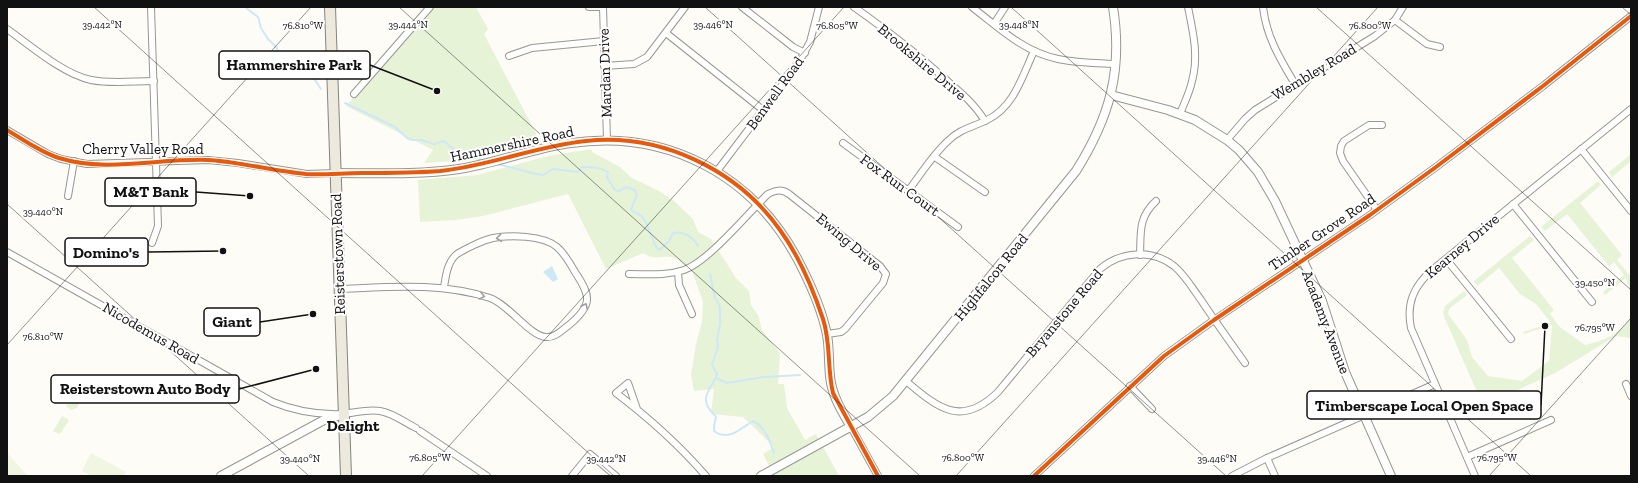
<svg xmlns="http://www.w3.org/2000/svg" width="1638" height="483" viewBox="0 0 1638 483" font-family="'Zilla Slab',serif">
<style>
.park{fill:#e7f3d7}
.pitch{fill:#f0f6e1}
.water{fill:#cde8f7}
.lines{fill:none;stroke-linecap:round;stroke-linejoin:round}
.stream{stroke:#cde8f7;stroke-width:2}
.minor-casing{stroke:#979795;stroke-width:8}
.tertiary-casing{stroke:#979795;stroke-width:10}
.primary-casing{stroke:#858482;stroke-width:12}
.minor{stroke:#fffffe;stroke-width:6}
.tertiary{stroke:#fffffe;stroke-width:8}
.primary{stroke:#ede9dc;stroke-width:10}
.cycleway-casing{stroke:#fff;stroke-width:6}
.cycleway{stroke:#e8590c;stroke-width:4}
.oneway{stroke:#a0a09f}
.ticks{fill:none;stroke:#111;stroke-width:1;stroke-opacity:0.45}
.labels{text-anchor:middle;stroke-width:4;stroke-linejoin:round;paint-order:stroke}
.street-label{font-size:15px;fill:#111;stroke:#fff}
.neighbourhood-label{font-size:16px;font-weight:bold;fill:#111;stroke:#fff}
.ticks-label{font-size:10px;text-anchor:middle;fill:#111;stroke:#fff;stroke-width:4;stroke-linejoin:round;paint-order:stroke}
.leader{fill:none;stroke:#111;stroke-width:1.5}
.callout-dot{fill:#111;stroke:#fff;stroke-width:1.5}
.callout{fill:#fff;stroke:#111;stroke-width:1.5}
.callout-label{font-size:16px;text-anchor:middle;font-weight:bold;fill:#111}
</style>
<rect width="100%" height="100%" fill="#fdfcf7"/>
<g class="park">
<polygon points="433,7 476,7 488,29 484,34 540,141 481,157 453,161 424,163 433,150 346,106"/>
<path d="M591,149L592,152L620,167L632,178L659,191L674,201L693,219L698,232L711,239L736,278L749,291L751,305L758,315L762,330L780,353L778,384H784L787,408L805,440L816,434L839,476H774L763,454L774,447L743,417L711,414L714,389L694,391L691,375L696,344L702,322L703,302L691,268C683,268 681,260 675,258C662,254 657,262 643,253L606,269L568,194L483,216L456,220L420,222L418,180L477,175L548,156Z"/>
<polygon points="1631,154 1631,161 1612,177 1609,172"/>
<polygon points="1598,181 1601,185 1580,203 1622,255 1617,260 1631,277 1631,294 1626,278 1605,295 1603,292 1624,275 1614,262 1609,266 1567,214 1545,231 1541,227"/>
<path d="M1530,236L1534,240L1512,258L1554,310L1550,314L1560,327L1585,345C1604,341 1620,334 1631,317V338L1616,336L1555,373L1515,391L1517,397L1486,410L1482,403L1456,414L1454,410L1480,399L1443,314L1445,306L1464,291L1467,295L1449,309L1448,314L1467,340L1472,357L1488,376L1522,381L1549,361L1552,325L1524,334L1523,332L1551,323L1536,304L1520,294L1499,268L1477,286L1474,281Z"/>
<polygon points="72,396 80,401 77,408 71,410 66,406"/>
<polygon points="62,416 69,420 60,434 53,431"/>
</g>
<g class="pitch">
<polygon points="7,453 28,476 7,476"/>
<polygon points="91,453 126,472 124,476 92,476 82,471"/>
</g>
<polygon class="water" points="552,266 558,279 553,282 543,272"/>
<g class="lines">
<g class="stream">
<polyline points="245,7 258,17 261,28 268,39 277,48 279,56 300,66 315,80 321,89"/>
<polyline points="345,103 395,127 407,138 412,140 421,140 434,144 444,141 459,154 483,160"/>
<path d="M497,164L536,174L543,175L553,169L578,172L582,167C592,167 599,167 608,172L607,177L615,190L619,191L626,187L635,190L637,195L631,209L633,212C649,214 649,239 658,249H661L669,241L673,233C684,231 693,237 698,246"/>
<path d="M710,274L715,298L719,304L720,309V324L717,339L718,346L712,365L717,374C714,385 701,395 708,407C710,411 714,413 716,417L714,426V431C729,442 741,428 753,421C765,427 770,441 774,453"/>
<polyline points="716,378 727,383 764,377 800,375"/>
</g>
<defs>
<g id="minor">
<polyline points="151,7 158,226 152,243"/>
<polyline points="589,7 603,7 607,140"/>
<polyline points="742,7 793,47 805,53"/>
<path d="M854,7C885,29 915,52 943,77C959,91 974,103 985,121"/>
<path d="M972,7C999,28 1024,52 1058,59C1077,63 1097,63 1116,64"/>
<path d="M1263,7C1266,36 1280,59 1295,84"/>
<polyline points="1395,20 1427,44 1440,47"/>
<polyline points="994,24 1005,7"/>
<path d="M7,29C31,46 63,74 91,80C111,84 133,81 154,81"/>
<polyline points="666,33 763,110"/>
<polyline points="509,56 532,48 604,41"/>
<polyline points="604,66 634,64 647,57 685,7"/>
<polyline points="354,94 430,7"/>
<path d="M1180,114C1184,103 1190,92 1192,81C1199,56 1193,32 1188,7"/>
<polyline points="7,130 48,154 61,159 87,164 208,160 238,163 307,174 335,173"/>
<polyline points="1227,140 1245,119 1255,110 1375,36 1395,20 1403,7"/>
<polyline points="843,143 958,227"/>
<polyline points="1581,149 1631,211"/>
<polyline points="935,157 985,192"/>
<polyline points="717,171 798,64 810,42 819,7"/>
<path d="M908,191C921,174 933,154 949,140C960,129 973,127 987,120C1014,107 1022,77 1034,51"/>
<polyline points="68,196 74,161"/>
<polyline points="1513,204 1592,302"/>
<polyline points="1377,210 1343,161 1340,153 1341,146 1344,141 1369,125 1382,125"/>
<path d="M7,252L273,402C295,411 318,415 342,414C355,413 367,409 380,411C393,413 404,422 416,428"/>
<path d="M1140,255C1141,232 1138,218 1156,201"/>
<polyline points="1446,259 1511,339"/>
<polyline points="678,272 679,285 692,314"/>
<path d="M629,274C648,274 666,276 684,270C708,262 748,213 768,194C776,190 782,189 789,194L880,266L886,274L883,283L845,329L841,332L827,334"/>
<path d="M339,289C390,287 440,282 490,298C508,304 531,337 546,337C555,338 562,330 569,325C593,305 591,296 575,272C570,263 565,254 557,247C543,235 510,235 493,238C483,240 465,249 457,254C447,262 446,276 444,287"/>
<path d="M906,381C938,408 961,428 998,392L1100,269C1121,251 1152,249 1174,266C1185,275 1193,289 1201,300C1215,321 1230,342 1245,363"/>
<polyline points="1626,384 1631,396"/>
<polyline points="1130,386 1152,409"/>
<path d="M637,409L628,383L616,393C649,418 679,445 706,476"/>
<polyline points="851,427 878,476"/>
<polyline points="420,431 487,476"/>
<polyline points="1467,457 1551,420"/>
<polyline points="1267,458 1275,476"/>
<polyline points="572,476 590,454 616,476"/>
<polyline points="1034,476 1164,356 1214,320 1370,215 1436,167 1543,86 1631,16"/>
<polyline points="1232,476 1267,458 1435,384"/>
<path d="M1475,476L1411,328C1406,303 1414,286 1432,270L1631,109"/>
</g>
<g id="tertiary">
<polyline points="1111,95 1168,110 1195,120 1227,140 1239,150 1258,172 1275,201 1322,301 1345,372 1391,476"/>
<path d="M335,173C376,173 418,175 459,169C497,163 533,148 571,143C667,129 753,175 798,260C810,283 822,309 827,335C830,351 828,367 831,383C834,399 843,413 851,427"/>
<polyline points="221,476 324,420 344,414"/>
<path d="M761,476L868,417L893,396L1076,171C1110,117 1123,70 1113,7"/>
</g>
<polyline id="primary" points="330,7 346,476"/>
</defs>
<use href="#minor" class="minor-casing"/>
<use href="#tertiary" class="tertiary-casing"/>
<use href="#primary" class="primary-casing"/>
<use href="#minor" class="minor"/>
<use href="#tertiary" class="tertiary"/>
<use href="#primary" class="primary"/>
<defs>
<g id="cycleway">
<path d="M7,130C24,140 40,152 59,158C107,173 159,158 208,160C241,162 273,171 306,174C324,175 343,173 361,173C387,173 414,173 440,171C490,166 536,146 586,141C660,133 737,169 780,230C799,256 813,289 823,319C831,343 827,368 833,393L878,476"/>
<polyline points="1034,476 1164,356 1214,320 1370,215 1436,167 1543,86 1631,16"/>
</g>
</defs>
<use href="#cycleway" class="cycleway-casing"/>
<use href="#cycleway" class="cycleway"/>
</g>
<defs><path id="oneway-chevron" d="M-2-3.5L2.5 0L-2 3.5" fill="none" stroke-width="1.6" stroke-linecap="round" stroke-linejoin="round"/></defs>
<g class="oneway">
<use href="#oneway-chevron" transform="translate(499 238) rotate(174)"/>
<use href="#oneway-chevron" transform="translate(482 296) rotate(13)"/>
<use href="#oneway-chevron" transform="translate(585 306) rotate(-64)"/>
</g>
<path class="ticks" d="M94,7L614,476M399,7L920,476M705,7L1226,476M1011,7L1531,476M1316,7L1631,290M1622,7L1631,15M7,204L309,476M7,345L311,7M422,476L844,7M956,476L1378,7M1489,476L1631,318"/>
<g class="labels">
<g class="street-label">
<text transform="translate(922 62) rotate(40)" y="5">Brookshire Drive</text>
<text transform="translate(1314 72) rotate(-31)" y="5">Wembley Road</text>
<text transform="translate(605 73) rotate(-92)" y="5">Mardan Drive</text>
<text transform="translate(775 93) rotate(-54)" y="5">Benwell Road</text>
<text transform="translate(512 144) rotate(-12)" y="5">Hammershire Road</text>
<text x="143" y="154">Cherry Valley Road</text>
<text transform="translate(900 185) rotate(36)" y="5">Fox Run Court</text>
<text transform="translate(1322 232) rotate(-34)" y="5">Timber Grove Road</text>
<text transform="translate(849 242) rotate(40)" y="5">Ewing Drive</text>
<text transform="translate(1462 246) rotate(-40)" y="5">Kearney Drive</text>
<text transform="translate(338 254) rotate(-92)" y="5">Reisterstown Road</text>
<text transform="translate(991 277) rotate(-51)" y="5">Highfalcon Road</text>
<text transform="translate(1064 313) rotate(-50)" y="5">Bryanstone Road</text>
<text transform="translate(1326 322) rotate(69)" y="5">Academy Avenue</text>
<text transform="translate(151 333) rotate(30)" y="5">Nicodemus Road</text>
</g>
<g class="neighbourhood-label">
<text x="353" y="431">Delight</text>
</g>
</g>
<g class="ticks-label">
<text x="102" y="28">39.442°N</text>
<text x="408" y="28">39.444°N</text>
<text x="713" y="28">39.446°N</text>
<text x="1019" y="28">39.448°N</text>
<text x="303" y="29">76.810°W</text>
<text x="837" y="29">76.805°W</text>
<text x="1370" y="29">76.800°W</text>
<text x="43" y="215">39.440°N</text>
<text x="1595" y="286">39.450°N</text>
<text x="1595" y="331">76.795°W</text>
<text x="43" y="340">76.810°W</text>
<text x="430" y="461">76.805°W</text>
<text x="963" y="461">76.800°W</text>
<text x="1497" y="461">76.795°W</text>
<text x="300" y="462">39.440°N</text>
<text x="606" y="462">39.442°N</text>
<text x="1217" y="462">39.446°N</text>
</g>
<path class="leader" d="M437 91L370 65M250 196L196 192M223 251L148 252M313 314L260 322M316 369L239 389M1545 326L1541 405"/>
<g class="callout-dot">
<circle cx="437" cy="91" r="4"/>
<circle cx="250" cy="196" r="4"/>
<circle cx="223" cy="251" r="4"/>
<circle cx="313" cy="314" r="4"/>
<circle cx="316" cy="369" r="4"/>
<circle cx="1545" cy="326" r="4"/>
</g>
<g class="callout">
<rect x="219" y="51" width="151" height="28" rx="4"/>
<rect x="105" y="178" width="91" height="28" rx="4"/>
<rect x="65" y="238" width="83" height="28" rx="4"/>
<rect x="204" y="308" width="56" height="28" rx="4"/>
<rect x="51" y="375" width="188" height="28" rx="4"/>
<rect x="1307" y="391" width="234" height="28" rx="4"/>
</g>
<g class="callout-label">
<text x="294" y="70">Hammershire Park</text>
<text x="151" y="197">M&amp;T Bank</text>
<text x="106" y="258">Domino's</text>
<text x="232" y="327">Giant</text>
<text x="145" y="394">Reisterstown Auto Body</text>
<text x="1424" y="411">Timberscape Local Open Space</text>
</g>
<rect width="1638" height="483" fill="none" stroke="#111111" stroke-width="16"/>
</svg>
